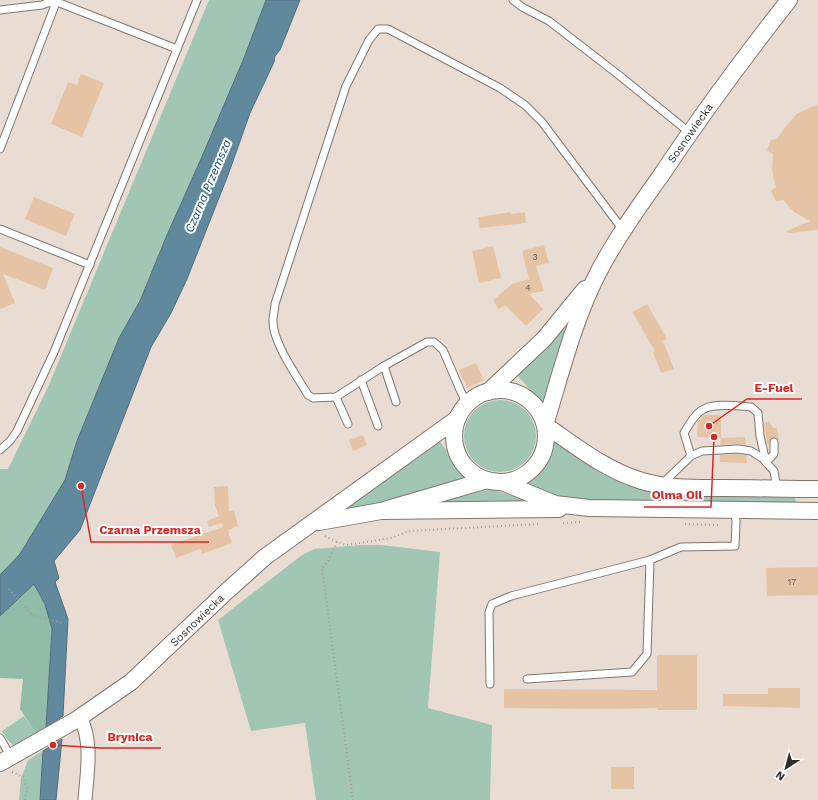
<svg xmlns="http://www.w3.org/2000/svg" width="818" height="800" viewBox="0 0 818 800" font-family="'Work Sans',sans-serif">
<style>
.green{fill:#a1c6b4}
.forest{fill:#91bda8}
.water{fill:#60899d;stroke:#526e7a}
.building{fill:#e5c4a6}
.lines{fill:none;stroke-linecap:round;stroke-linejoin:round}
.service-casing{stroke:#80766d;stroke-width:9}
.minor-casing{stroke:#80766d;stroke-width:15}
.tertiary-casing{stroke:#80766d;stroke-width:18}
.path{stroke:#a69d95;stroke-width:2;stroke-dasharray:1 3;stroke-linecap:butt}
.service{stroke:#fff;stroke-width:7}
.minor{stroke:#fff;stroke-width:13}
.tertiary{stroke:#fff;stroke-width:16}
.labels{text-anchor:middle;stroke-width:4;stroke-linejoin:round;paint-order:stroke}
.number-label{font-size:9px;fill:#5f5449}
.street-label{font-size:11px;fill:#322e2a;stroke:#fff}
.water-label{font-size:12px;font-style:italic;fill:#104a60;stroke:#fff}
.leader{fill:none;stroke:#d62828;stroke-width:1.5}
.callout-dot{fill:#d62828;stroke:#fff;stroke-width:1.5}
.callout-label{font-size:12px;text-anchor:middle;font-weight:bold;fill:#d62828;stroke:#fff;stroke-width:4;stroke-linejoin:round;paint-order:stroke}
</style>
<rect width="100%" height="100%" fill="#e9ddd3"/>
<g class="green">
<polygon points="209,0 266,0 244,58 201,159 167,235 140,301 119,338 77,441 65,480 20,554 0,575 0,469 8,469 48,387"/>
<polygon points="564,327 565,333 545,407 518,376"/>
<circle cx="500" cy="436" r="36"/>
<polygon points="437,438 470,481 343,512 342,510"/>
<path d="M555,442L581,461L610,477L794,496L797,504L578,500L549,494L523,484C542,470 546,465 553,443Z"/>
<polygon points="492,489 529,502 448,504 446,500"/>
<polygon points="361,545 381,545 440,552 428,708 492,725 490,800 316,800 305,723 251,731 218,620 302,555 314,549"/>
<path d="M24,716L36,733C18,747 15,753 2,731Z"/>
<polygon points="43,751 40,800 19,800 21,778 28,760"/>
</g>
<polygon class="forest" points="34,584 45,604 52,629 46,727 36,733 20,709 23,679 0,678 0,616 25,593"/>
<g class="water">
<polygon points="266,0 300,0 280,50 275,56 274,62 250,113 228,175 187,279 171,313 151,347 80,530 54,561 59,578 55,582 68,619 63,716 46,727 52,629 45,604 34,584 0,616 0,575 20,554 65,480 77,441 119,338 140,301 167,235 201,159 244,58"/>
<polygon points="62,739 56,800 40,800 43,751"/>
</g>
<g class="building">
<polygon points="81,74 104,83 82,137 51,124 68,82 77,85"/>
<polygon points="818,105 818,230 788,233 787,231 810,221 794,212 783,200 776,201 771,191 776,187 772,171 773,154 767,150 771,140 777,139 786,126 797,114 811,107"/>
<polygon points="34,197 75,214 66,236 25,219"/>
<polygon points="511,212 511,214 525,212 526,223 480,228 478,217"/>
<polygon points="544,245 549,263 536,266 544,291 529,294 543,309 526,326 505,305 499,310 493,300 512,284 529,279 522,251"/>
<polygon points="493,246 501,278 479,283 472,251"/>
<polygon points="0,247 53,268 45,290 3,274 15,303 0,309"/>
<polygon points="647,304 667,339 663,341 674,369 661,373 653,352 655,351 632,312"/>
<polygon points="476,363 484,380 467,388 459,370"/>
<polygon points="704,415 721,415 721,438 697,437 698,421"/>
<polygon points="769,421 773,428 777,428 779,440 776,438 772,438 770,440 769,444 767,444 764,423"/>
<polygon points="363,435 367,445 353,451 349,440"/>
<polygon points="745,437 746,445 738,444 720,445 721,438"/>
<polygon points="738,454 746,455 747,463 720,462 720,455"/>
<polygon points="228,486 229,512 234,510 238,526 229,530 229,535 232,543 202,554 200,549 176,558 171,545 223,527 222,523 209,527 207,521 219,516 215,505 214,487"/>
<polygon points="818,567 818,595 767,596 766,568"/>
<polygon points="657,655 697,655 697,710 657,710 657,708 609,709 504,708 504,689 657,690"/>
<polygon points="768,688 800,688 800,708 723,706 723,694 768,694"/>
<rect x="611" y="767" width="23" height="22"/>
</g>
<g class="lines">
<defs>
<g id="service">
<polyline points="513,0 522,7 549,21 620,76 690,133"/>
<polyline points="50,3 57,2 177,49"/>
<polyline points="0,10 42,5 52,1"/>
<polyline points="0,149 57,0"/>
<polyline points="0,229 90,265"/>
<polyline points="384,366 396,402"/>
<polyline points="361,380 378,426"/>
<polyline points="336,397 348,424"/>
<path d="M467,404L461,392L443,350L434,342H427L384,366L336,397L313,398L308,395C297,376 272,342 273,320C273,315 275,309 275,304L346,86L369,40L378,29H388L500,88L525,105L542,122L623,230"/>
<polyline points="0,450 10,441 17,431 54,352 197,0"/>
<path d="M691,456L684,433C689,425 695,413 704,409C715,403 739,406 751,407L758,413L760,436L766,462"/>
<polyline points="766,462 774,454 774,442"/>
<polyline points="662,484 691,456 702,451 738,449 751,451 762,458 774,471 777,489"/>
<polyline points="527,679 632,672 647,654 650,560 681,547 735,546 736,522 735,510"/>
<polyline points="490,684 489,612 492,604 511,596 650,560"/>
<polyline points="0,738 11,757"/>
</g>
<path id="minor" d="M80,717C93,742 87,773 85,800"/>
<g id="tertiary">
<circle cx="500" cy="436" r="46"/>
<polyline points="488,392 544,339 585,289"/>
<path d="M545,425C561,373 574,319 599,271C617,237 640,205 662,174C702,114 745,56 789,0"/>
<path d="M545,425C576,446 605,470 642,481C668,489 697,488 724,488C755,488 787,489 818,489"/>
<polyline points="502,482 555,504 589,508 818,511"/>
<polyline points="381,511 559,509"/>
<polyline points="319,522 381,511 487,480"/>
<polyline points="0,763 76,720 131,682 226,592 265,557 458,418"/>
</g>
</defs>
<use href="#service" class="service-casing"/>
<use href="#minor" class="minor-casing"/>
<use href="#tertiary" class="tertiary-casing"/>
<g class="path">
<polyline points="563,523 582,522"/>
<polyline points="685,524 718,525"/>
<polyline points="325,536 337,542 347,545 391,538 409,531 538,524"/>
<polyline points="337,542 328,561 322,568 353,800"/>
<polyline points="9,589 32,615 62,623"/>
<polyline points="12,772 24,777 24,781 27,788 25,800"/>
</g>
<use href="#service" class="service"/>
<use href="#minor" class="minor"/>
<use href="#tertiary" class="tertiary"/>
</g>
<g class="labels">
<g class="number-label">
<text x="535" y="260">3</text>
<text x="528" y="291">4</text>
<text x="792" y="585">17</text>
</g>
<g class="street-label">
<text transform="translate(690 133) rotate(-55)" y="4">Sosnowiecka</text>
<text transform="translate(197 620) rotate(-44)" y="4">Sosnowiecka</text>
</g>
<g class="water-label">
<text transform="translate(208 186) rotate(-67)" y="4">Czarna Przemsza</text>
</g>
</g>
<path class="leader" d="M709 426L747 399H802M714 437L711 507H644M81 486L91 542H209M53 745L100 748H161"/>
<g class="callout-dot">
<circle cx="709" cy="426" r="4"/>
<circle cx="714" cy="437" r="4"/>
<circle cx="81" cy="486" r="4"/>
<circle cx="53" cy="745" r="4"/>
</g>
<g class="callout-label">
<text x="774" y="392">E-Fuel</text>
<text x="677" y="499">Olma Oil</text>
<text x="150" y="534">Czarna Przemsza</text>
<text x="130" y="741">Brynica</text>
</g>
<g transform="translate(786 768) rotate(216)" stroke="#ffffff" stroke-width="3" paint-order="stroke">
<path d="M0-3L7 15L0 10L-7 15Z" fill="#322e2a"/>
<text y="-6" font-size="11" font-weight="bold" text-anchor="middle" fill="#322e2a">N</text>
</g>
</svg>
